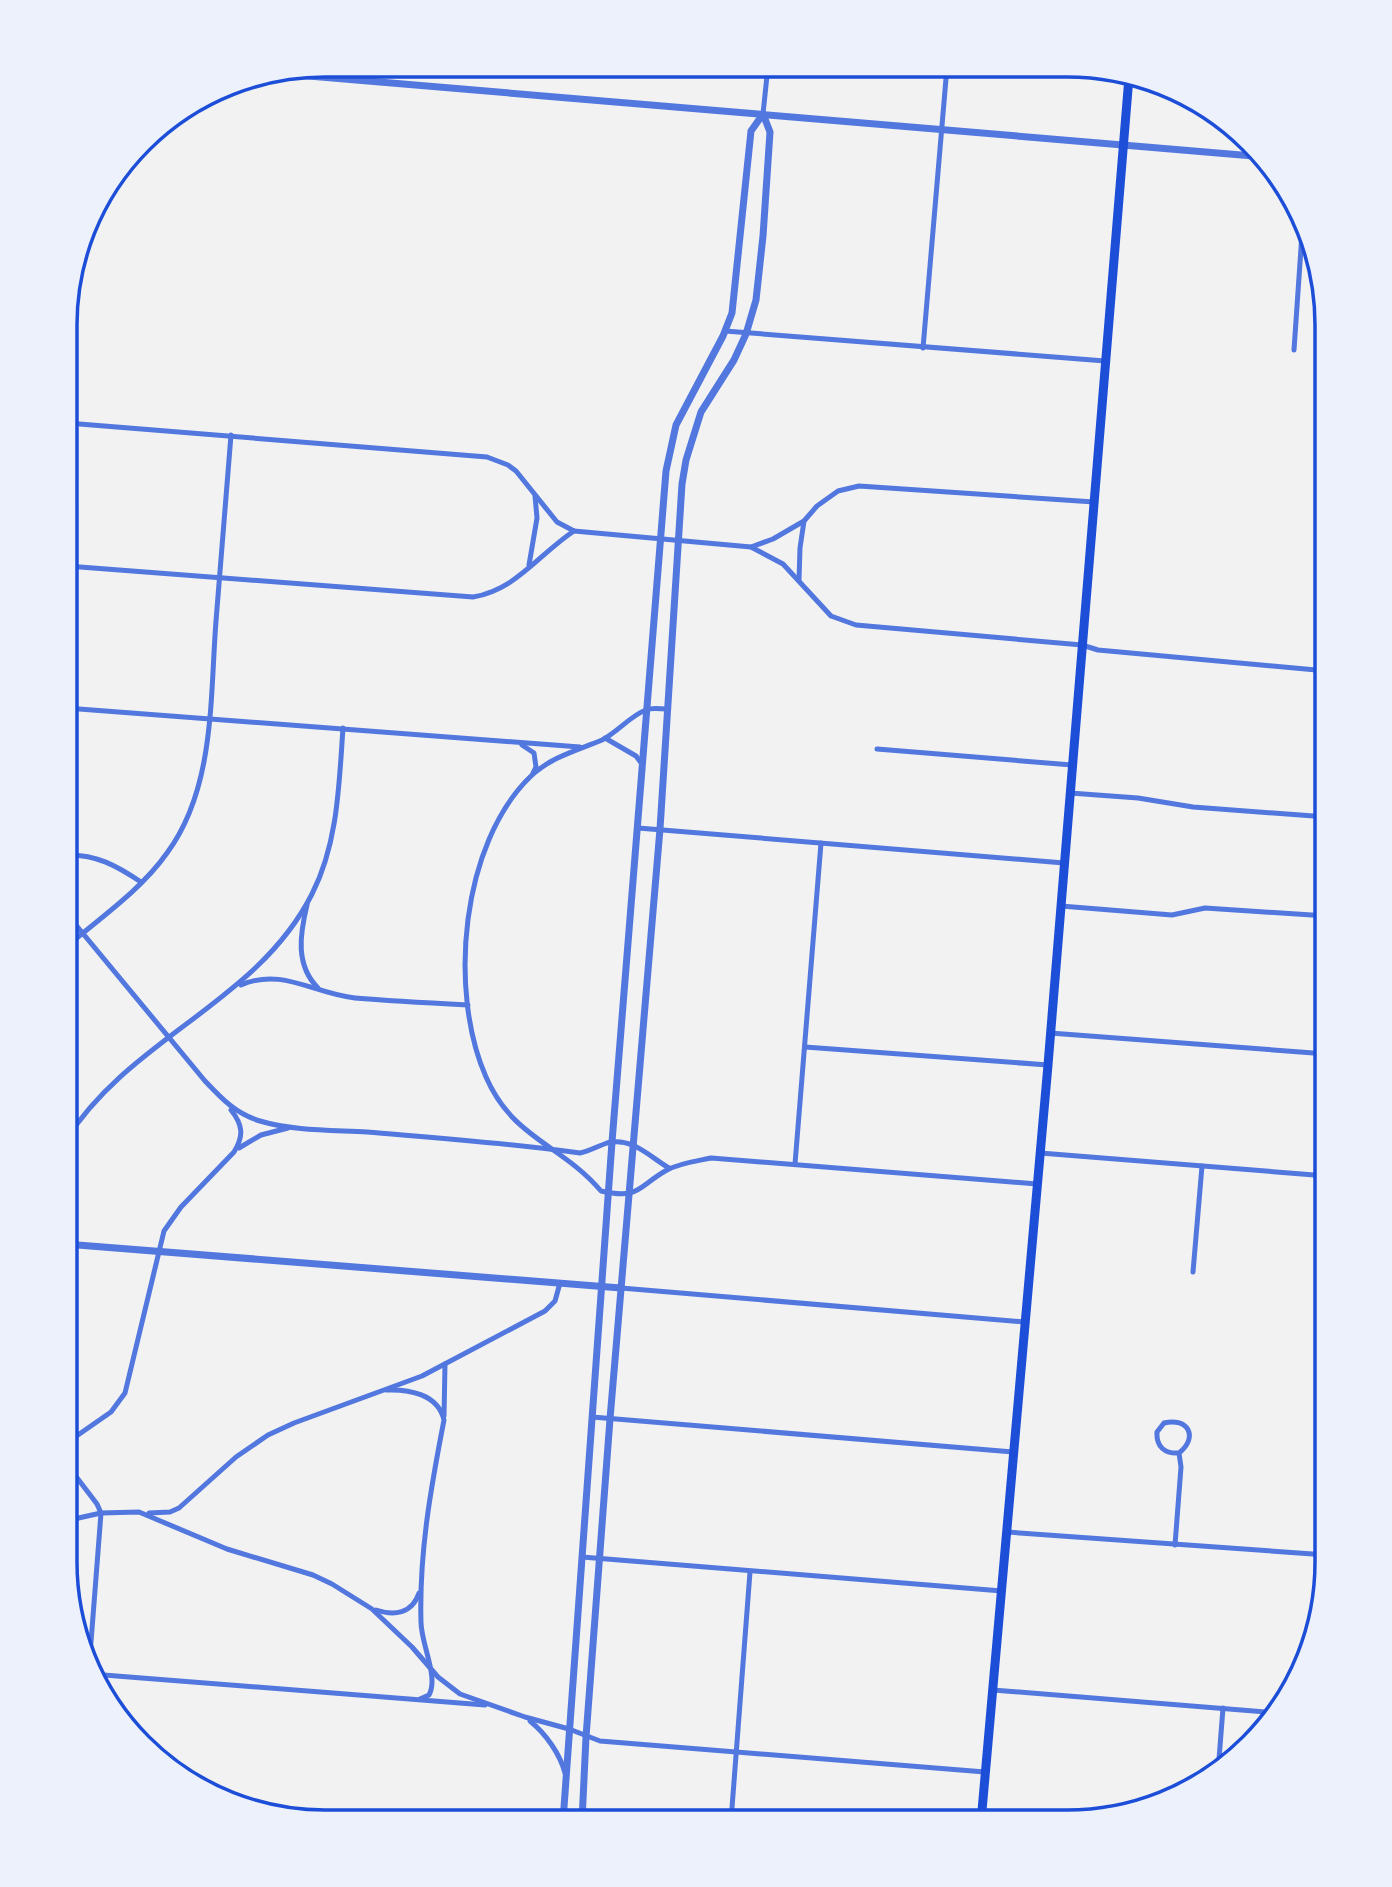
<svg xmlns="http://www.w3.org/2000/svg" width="1392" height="1887" viewBox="0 0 1392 1887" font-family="'Source Sans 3',sans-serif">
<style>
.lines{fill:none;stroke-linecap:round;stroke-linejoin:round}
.minor{stroke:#5277de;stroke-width:5}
.tertiary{stroke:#5277de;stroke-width:7}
.primary{stroke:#1d4ed8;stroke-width:9}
.rim{fill:none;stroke:#1d4ed8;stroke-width:3.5}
</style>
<rect width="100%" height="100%" fill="#f2f2f2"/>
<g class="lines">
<g class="minor">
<polyline points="763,114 768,66"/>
<polyline points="725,331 1105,361"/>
<polyline points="923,348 947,67"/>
<polyline points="1294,350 1303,219"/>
<polyline points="67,423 487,457 508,465 516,471 557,522 574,531 751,547 783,564 831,616 856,625 1082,645 1098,650 1327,671"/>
<polyline points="751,547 773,539 804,521 817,506 838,491 859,486 1094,502"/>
<polyline points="529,565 537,518 535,496"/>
<path d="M67,566L473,597C516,590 539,554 574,531"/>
<polyline points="799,580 800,548 804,521"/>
<polyline points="66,708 580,747"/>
<path d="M667,709C661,709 652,707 646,710C631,715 618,732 602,740C578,750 551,757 531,776C461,843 448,991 486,1077C513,1139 561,1144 601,1191C640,1200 638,1186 667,1170C680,1163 697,1161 711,1158L1037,1184"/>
<polyline points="605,738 636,756 642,764"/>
<polyline points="522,745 534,753 536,767 533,773"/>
<polyline points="877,749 1072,765"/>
<polyline points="1070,793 1138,798 1193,807 1327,817"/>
<polyline points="638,828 1064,863"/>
<path d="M66,855C96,854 117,866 141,882"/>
<path d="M307,905C300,934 295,965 318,988"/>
<polyline points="1061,906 1172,915 1205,908 1327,916"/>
<path d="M66,913L205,1081C222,1099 236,1114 260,1121C293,1131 332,1130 367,1132C438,1138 509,1143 580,1153C590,1151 598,1146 607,1143C631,1136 650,1157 669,1168"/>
<path d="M66,947C100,918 141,890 167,853C215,788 210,698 216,621C221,559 226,497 231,435"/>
<path d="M241,985C282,967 314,994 355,998C392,1001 430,1003 468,1005"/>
<polyline points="1050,1033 1327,1054"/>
<polyline points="805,1047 1048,1065"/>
<path d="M66,1140C131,1037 257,1003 312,894C338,843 339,784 343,728"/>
<polyline points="239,1148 261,1135 288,1128"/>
<polyline points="1040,1153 1327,1176"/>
<polyline points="795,1164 821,843"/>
<polyline points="1193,1272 1202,1166"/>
<polyline points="621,1288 1025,1322"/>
<polyline points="1317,1297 1327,1186"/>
<path d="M386,1390C409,1389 438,1394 444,1420C431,1487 419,1553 421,1622C421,1644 439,1677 429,1695L420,1699"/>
<polyline points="444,1416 445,1364"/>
<polyline points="592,1417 1013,1452"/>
<path d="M65,1444L111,1412L125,1393L164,1231L181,1207L234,1152C244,1136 243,1125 231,1110"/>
<polyline points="65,1462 97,1504 101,1513 89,1668"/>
<polyline points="149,1513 170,1512 179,1508 236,1457 268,1435 294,1423 422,1376 545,1311 555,1301 560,1283"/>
<polyline points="65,1521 101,1513 139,1512 227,1549 313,1575 332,1584 372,1609 412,1647 438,1677 460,1694 525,1717 569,1729 600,1741 985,1772"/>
<polyline points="1007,1532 1327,1555"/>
<path d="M1175,1545L1181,1467L1179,1453C1199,1437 1188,1417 1164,1423L1157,1432C1156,1447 1165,1454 1179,1453"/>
<polyline points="582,1557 1002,1591"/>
<path d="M376,1610C394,1616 412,1614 419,1593"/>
<polyline points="91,1674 485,1705"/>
<polyline points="993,1690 1278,1713"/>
<path d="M530,1721C546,1734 560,1754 565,1773"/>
<polyline points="1218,1772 1223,1708"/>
<polyline points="731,1821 750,1572"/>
</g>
<g class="tertiary">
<polyline points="273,73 1265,157"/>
<polyline points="65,1244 621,1288"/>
<polyline points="563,1821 612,1142 666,471 676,425 723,336 732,313 751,131 763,114"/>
<polyline points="582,1821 586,1737 610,1419 660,829 682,484 686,460 701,412 734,360 746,334 756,300 763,236 770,132 763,114"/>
</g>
<polyline class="primary" points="981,1822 1048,1065 1129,77"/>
</g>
<path d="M0 0H1392V1887H0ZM325 77H1067A248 248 0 0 1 1315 325V1562A248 248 0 0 1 1067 1810H325A248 248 0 0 1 77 1562V325A248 248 0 0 1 325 77Z" fill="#edf1fc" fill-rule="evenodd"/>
<path class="rim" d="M325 77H1067A248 248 0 0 1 1315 325V1562A248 248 0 0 1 1067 1810H325A248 248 0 0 1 77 1562V325A248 248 0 0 1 325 77Z"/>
</svg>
